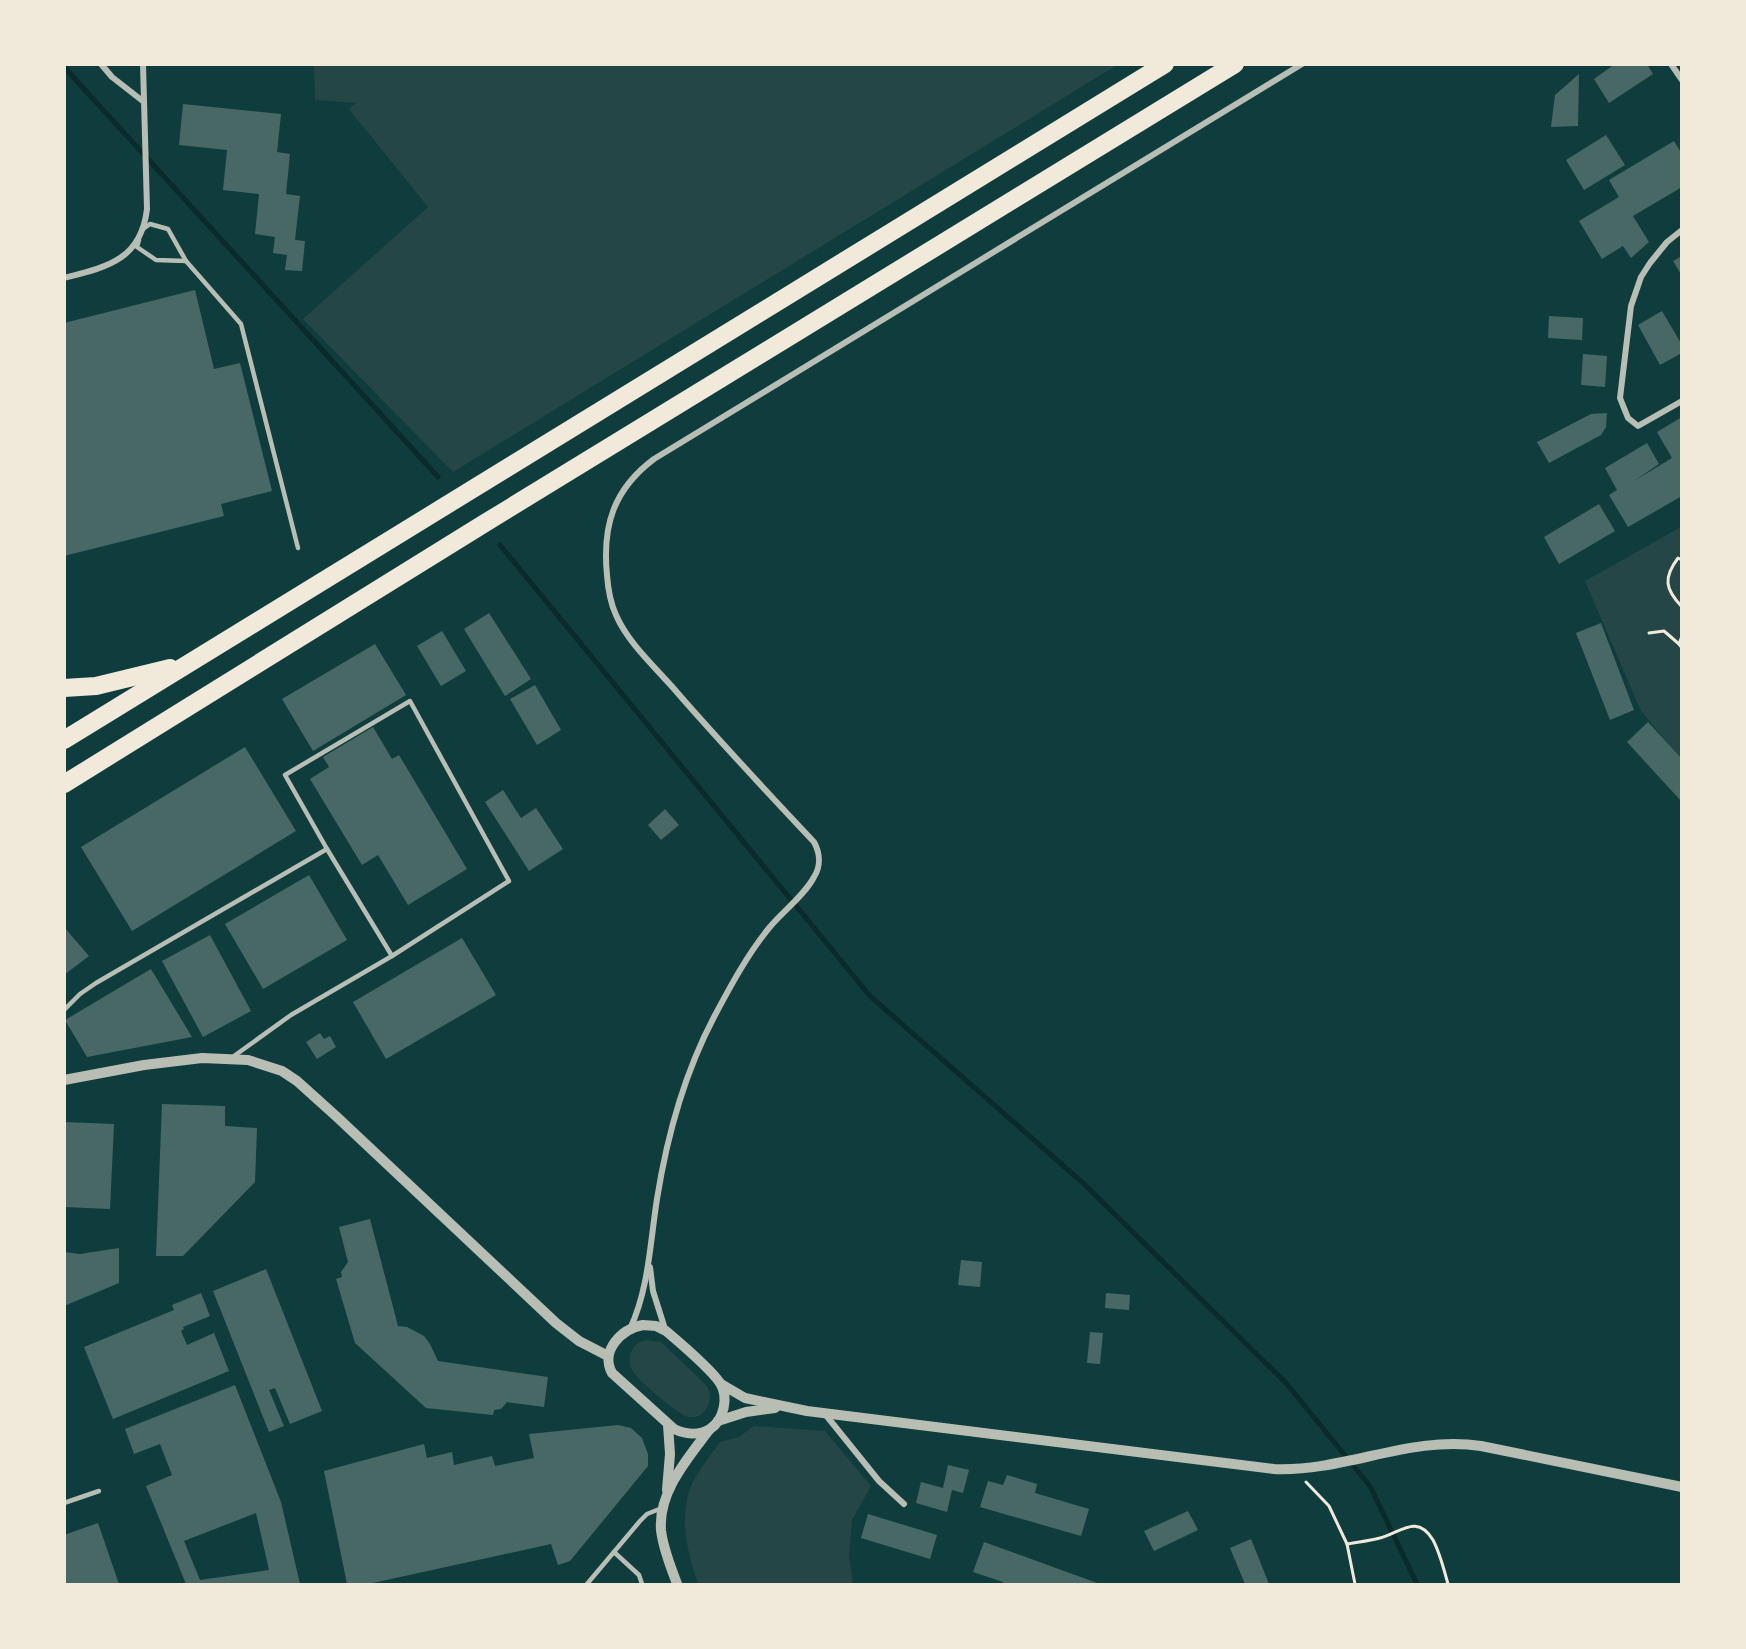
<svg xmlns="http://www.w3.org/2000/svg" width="1746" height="1649" viewBox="0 0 1746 1649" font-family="Mulish,sans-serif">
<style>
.green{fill:#244646}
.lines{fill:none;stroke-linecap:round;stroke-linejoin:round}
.stream{stroke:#0a2a2b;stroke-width:5}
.building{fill:#486865;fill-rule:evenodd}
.path{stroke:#f1e9da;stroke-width:3}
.service{stroke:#b8beb3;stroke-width:4.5}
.minor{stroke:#b8beb3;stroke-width:6}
.tertiary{stroke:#b8beb3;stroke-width:10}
.motorway{stroke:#f1e9da;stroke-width:18}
</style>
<rect width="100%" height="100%" fill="#0f3d3e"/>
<g class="green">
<polygon points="314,65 314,64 1117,65 453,472 303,319 428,207 349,109 356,103 315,100"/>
<polygon points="1681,527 1681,759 1641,711 1585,581"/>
<path d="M646,1340L661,1342L706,1385C711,1391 711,1400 707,1407C704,1414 696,1419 688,1417C679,1415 640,1382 634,1373C625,1360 631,1343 646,1340Z"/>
<path d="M754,1426L825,1431L871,1486L852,1520L849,1555L853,1584H698C688,1554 679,1521 690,1489C695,1474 711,1455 720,1442L739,1437Z"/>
</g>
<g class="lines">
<g class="stream">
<polyline points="64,67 438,477"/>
<polyline points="500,545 870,996 1083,1183 1286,1383 1370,1486 1417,1584"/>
</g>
</g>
<g class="building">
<polygon points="1615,64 1647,64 1653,74 1609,103 1594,79"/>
<polygon points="1579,74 1578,126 1551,127 1555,95"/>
<polygon points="183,104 281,114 277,152 290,154 286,194 300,196 295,240 305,241 302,271 285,270 287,255 273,253 275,237 255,234 259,194 223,190 227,150 179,145"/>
<polygon points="1606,135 1625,165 1584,190 1566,160"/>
<polygon points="1674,141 1682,154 1682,187 1633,216 1649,242 1631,258 1623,246 1602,259 1579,221 1619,197 1609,180"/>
<polygon points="1682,256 1682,276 1673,261"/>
<polygon points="195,290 214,369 240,363 272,491 221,504 224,516 64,556 64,323"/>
<polygon points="1662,311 1682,345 1682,353 1660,365 1638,325"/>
<polygon points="1549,316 1583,318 1582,340 1548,338"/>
<polygon points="1583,354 1607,356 1605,387 1581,385"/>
<polygon points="1607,413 1606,427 1601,435 1549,463 1537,442 1591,414"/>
<polygon points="1682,417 1682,496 1628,527 1609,495 1617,490 1605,468 1647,443 1659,464 1634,481 1672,458 1657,432"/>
<polygon points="1599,504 1615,531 1559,564 1544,537"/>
<polygon points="489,613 531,679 505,696 464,629"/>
<polygon points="1601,623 1634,710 1610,720 1576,633"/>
<polygon points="442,631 466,671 441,686 417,646"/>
<polygon points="375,644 406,695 313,751 282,699"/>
<polygon points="535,685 561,730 537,745 510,699"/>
<polygon points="1648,722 1682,759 1682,802 1627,742"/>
<polygon points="373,727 392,759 399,755 467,869 408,905 378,855 362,865 310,779 329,767 323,757"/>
<polygon points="245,747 296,831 132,931 81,847"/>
<polygon points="503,790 521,818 536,808 563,849 529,871 485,802"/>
<polygon points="665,809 679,825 661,840 648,825"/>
<polygon points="309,875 347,940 263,989 225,924"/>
<polygon points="64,927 89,956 64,975"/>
<polygon points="210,935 251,1011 203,1037 162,961"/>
<polygon points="462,938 496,995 386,1059 353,1002"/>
<polygon points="151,969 192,1037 87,1057 65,1020"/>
<polygon points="320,1033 324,1039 330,1036 336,1047 317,1059 306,1042"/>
<polygon points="162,1104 225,1106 225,1126 257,1128 255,1182 183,1256 156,1256"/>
<polygon points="64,1122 114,1124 110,1209 64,1207"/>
<polygon points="370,1219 398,1326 407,1327 424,1336 430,1344 438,1361 548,1377 544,1407 507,1402 501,1409 494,1410 493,1415 426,1408 355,1343 336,1279 342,1277 341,1272 348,1262 339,1227"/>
<polygon points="119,1248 119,1283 64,1306 64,1252 80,1254"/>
<polygon points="961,1260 982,1262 980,1287 958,1285"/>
<polygon points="266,1269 322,1411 290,1424 275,1388 269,1390 284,1426 269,1432 213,1291"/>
<polygon points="201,1293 210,1316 183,1327 184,1329 181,1331 187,1345 214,1333 229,1371 113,1419 84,1347 174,1310 172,1305"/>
<polygon points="1106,1293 1130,1295 1129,1310 1105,1308"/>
<polygon points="1090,1332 1103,1333 1100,1364 1087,1363"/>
<path d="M235,1385L281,1502L300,1584H186L146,1486L172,1475L160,1444L134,1454L125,1429ZM256,1513L269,1570L200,1580L184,1541Z"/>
<polygon points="618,1425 631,1428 642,1438 648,1454 648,1466 570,1561 558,1565 551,1544 368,1584 347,1584 324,1471 424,1444 427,1458 452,1452 454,1465 492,1456 495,1466 534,1458 529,1434"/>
<polygon points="948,1465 969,1470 963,1493 952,1490 947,1512 916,1503 921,1482 943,1488"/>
<polygon points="1007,1475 1037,1484 1035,1493 1089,1509 1081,1536 980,1507 988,1481 1003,1485"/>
<polygon points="1188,1511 1198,1530 1154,1551 1144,1531"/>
<polygon points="868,1514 937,1535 930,1559 861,1538"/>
<polygon points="98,1523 119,1584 64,1584 64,1535"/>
<polygon points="1251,1539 1269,1584 1245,1584 1230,1548"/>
<polygon points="984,1542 1100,1584 1002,1584 1003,1582 973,1572"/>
</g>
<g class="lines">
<g class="path">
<path d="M1682,560L1678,558C1663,578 1665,589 1682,607"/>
<polyline points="1649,633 1664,631 1679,644"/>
<polyline points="1682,636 1679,644 1682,648"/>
<polyline points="1306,1482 1329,1506 1347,1544 1355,1584"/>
<path d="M1347,1544C1358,1542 1369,1541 1380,1538C1400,1533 1417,1513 1433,1540C1440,1553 1444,1570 1448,1584"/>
</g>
<g class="service">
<polyline points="143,229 150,224 168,229 186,261 241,324 298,548"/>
<polyline points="139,240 137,247 156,260 186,261"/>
<polyline points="64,1010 80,994 96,983 327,849 392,956"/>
<polyline points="234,1056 291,1015 392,956 509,881 410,701 285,775 327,849"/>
<polyline points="64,1503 99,1491"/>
<polyline points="614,1552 639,1575 642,1584"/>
<polyline points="587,1584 640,1521 647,1514 662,1508"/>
</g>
<g class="minor">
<polyline points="101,64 112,77 144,102"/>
<polyline points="1671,64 1682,80"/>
<polyline points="1682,230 1667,242 1650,263 1641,277 1631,306 1620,398 1628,418 1638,426 1682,401"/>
<path d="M64,278C107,267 141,260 147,209L143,64"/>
<polyline points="650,1267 653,1291 665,1329"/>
<path d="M630,1329C649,1288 650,1243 657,1199C667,1136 684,1074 714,1017C730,987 747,955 769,928C783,911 804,896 814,877C821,866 820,853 814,842C767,792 720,742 675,690C655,667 628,643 616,615C610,602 608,589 607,575C602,525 614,489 654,459L1302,64"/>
<polyline points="825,1414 879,1481 904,1504"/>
</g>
<g class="tertiary">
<polyline points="64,1080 144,1065 202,1058 248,1060 282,1071 297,1081 337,1117 556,1323 579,1341 608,1356"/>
<path d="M643,1325L656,1326L666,1331C680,1343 710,1368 720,1383C729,1397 724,1420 710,1429C699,1436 685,1434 674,1429L612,1373C600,1351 621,1329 643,1325Z"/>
<path d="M721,1384L745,1398L807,1411L1274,1469C1345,1472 1410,1435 1481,1446L1682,1487"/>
<polyline points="718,1421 746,1412 775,1408"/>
<polyline points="667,1490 670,1454 668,1425"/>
<path d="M677,1584C671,1567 663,1549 661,1530C658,1492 688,1458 709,1430"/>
</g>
<g class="motorway">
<polyline points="64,688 96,686 170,668"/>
<polyline points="64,740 1165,64"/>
<polyline points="64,784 485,523 1235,64"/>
</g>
</g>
<rect width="1746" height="1649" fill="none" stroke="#f1e9da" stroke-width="132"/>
</svg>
